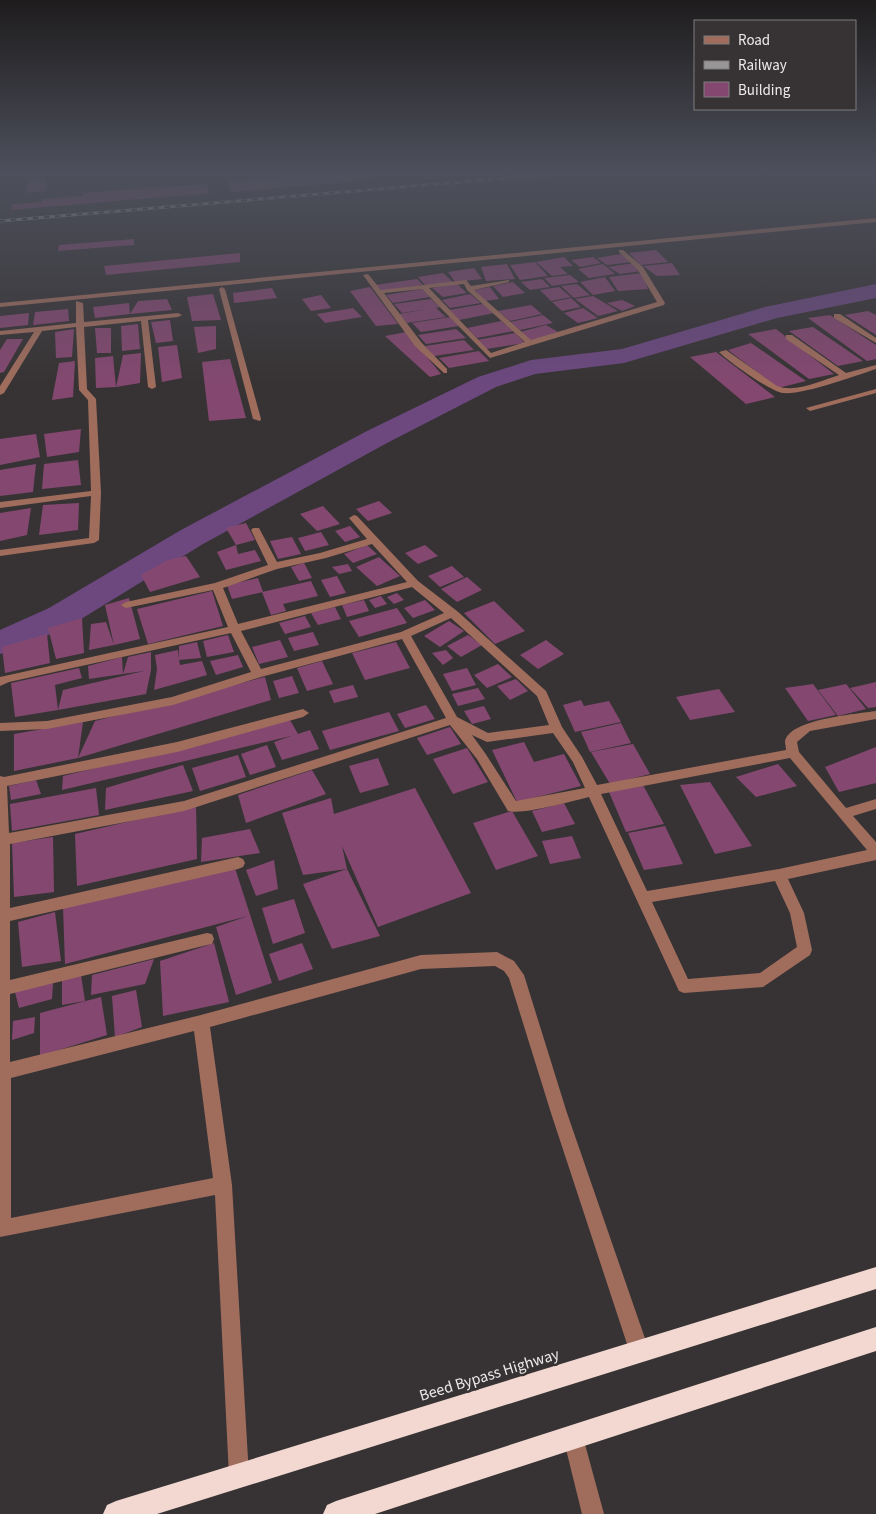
<svg xmlns="http://www.w3.org/2000/svg" width="876" height="1514" viewBox="0 0 876 1514" font-family="'Source Sans 3',sans-serif">
<style>
.lines{fill:none;stroke-linecap:round;stroke-linejoin:round}
.river{fill:#6c487f;fill-rule:evenodd}
.building{fill:#844870}
.minor{fill:#a06d5d;fill-rule:evenodd}
.highway{fill:#f2d8d0;fill-rule:evenodd}
.rail-casing{stroke:#989596;stroke-width:3}
.rail{stroke:#373334;stroke-width:2;stroke-dasharray:5.5;stroke-linecap:butt}
.labels{text-anchor:middle;stroke-width:5;stroke-linejoin:round;paint-order:stroke}
.near-street-label{font-size:16px;fill:#eceaea;stroke:#373334}
</style>
<rect width="100%" height="100%" fill="#373334"/>
<g class="lines">
<polygon class="river" points="876,284 876,298 777,318 624,363 535,374 496,387 387,443 203,544 73,624 12,651 0,654 0,630 49,608 181,530 367,431 478,377 531,360 622,349 765,307"/>
</g>
<g class="building">
<polygon points="355,171 366,171 371,180 231,192 228,181"/>
<polygon points="46,178 46,191 26,193 28,180"/>
<polygon points="207,184 209,193 11,210 12,204 42,202 42,199 83,196 83,193"/>
<polygon points="134,239 134,245 58,251 59,245"/>
<polygon points="656,250 668,262 641,265 629,253"/>
<polygon points="240,253 240,262 106,275 104,266"/>
<polygon points="621,254 632,262 607,265 597,258"/>
<polygon points="564,257 573,266 560,267 568,274 552,276 536,262"/>
<polygon points="593,257 601,263 580,267 571,260"/>
<polygon points="535,262 548,276 520,280 510,265"/>
<polygon points="634,263 642,271 620,274 608,267"/>
<polygon points="672,263 680,275 657,276 643,266"/>
<polygon points="507,264 515,279 486,281 481,267"/>
<polygon points="603,264 615,274 589,278 578,269"/>
<polygon points="474,268 482,279 455,282 448,272"/>
<polygon points="443,273 453,282 426,286 418,277"/>
<polygon points="642,273 648,289 618,291 609,277"/>
<polygon points="570,275 579,282 552,286 544,278"/>
<polygon points="605,277 615,291 593,295 580,282"/>
<polygon points="417,279 423,285 383,291 375,285"/>
<polygon points="542,279 550,287 530,290 521,282"/>
<polygon points="513,282 525,293 503,297 493,286"/>
<polygon points="457,284 467,293 443,297 432,288"/>
<polygon points="577,284 590,295 574,298 561,286"/>
<polygon points="370,287 398,324 376,326 350,291"/>
<polygon points="490,287 499,299 485,301 474,290"/>
<polygon points="559,287 571,297 551,301 540,290"/>
<polygon points="272,288 277,298 234,303 233,293"/>
<polygon points="422,289 430,297 393,303 386,295"/>
<polygon points="213,294 221,320 192,321 187,297"/>
<polygon points="470,294 481,303 450,308 442,300"/>
<polygon points="321,295 331,308 311,311 302,299"/>
<polygon points="593,296 618,311 598,316 575,299"/>
<polygon points="571,298 581,307 562,311 552,302"/>
<polygon points="167,299 172,310 130,314 95,318 93,307 129,303 130,314 138,301"/>
<polygon points="431,299 440,307 436,308 446,317 407,323 399,314 428,309 402,313 394,304"/>
<polygon points="622,300 635,306 622,311 607,303"/>
<polygon points="483,304 494,313 459,320 449,310"/>
<polygon points="531,305 542,314 510,321 498,311"/>
<polygon points="353,308 362,317 325,323 317,314"/>
<polygon points="583,308 598,318 578,323 564,313"/>
<polygon points="68,309 69,321 33,325 35,312"/>
<polygon points="868,311 876,315 876,335 845,315"/>
<polygon points="29,313 28,325 0,328 0,316"/>
<polygon points="543,315 553,323 520,330 510,322"/>
<polygon points="830,315 876,345 876,359 867,361 808,318"/>
<polygon points="450,317 459,326 421,332 412,323"/>
<polygon points="170,320 173,341 156,343 151,322"/>
<polygon points="501,321 514,331 477,338 467,328"/>
<polygon points="138,324 140,349 122,351 121,326"/>
<polygon points="546,325 558,332 532,341 520,332"/>
<polygon points="216,326 216,349 198,353 194,327"/>
<polygon points="813,327 863,361 838,366 789,331"/>
<polygon points="95,328 111,328 111,353 97,353"/>
<polygon points="74,329 72,357 56,358 55,332"/>
<polygon points="456,329 466,338 426,344 418,335"/>
<polygon points="776,329 834,374 809,379 748,334"/>
<polygon points="406,332 441,374 430,377 385,336"/>
<polygon points="515,333 525,343 486,349 476,340"/>
<polygon points="7,339 23,339 4,372 0,373 0,350"/>
<polygon points="464,340 474,350 434,356 425,346"/>
<polygon points="751,343 806,381 778,388 728,350"/>
<polygon points="177,345 182,378 162,382 158,347"/>
<polygon points="479,351 489,361 449,368 439,358"/>
<polygon points="716,352 775,397 746,404 690,357"/>
<polygon points="141,353 140,383 116,387 123,355"/>
<polygon points="113,356 116,387 96,388 95,358"/>
<polygon points="230,359 246,418 209,421 202,362"/>
<polygon points="75,361 73,397 52,400 59,363"/>
<polygon points="81,429 79,452 47,457 44,434"/>
<polygon points="36,434 40,457 0,465 0,439"/>
<polygon points="78,460 81,485 42,489 44,464"/>
<polygon points="36,464 33,492 0,496 0,470"/>
<polygon points="379,501 392,513 368,521 356,509"/>
<polygon points="79,503 78,530 39,535 43,505"/>
<polygon points="323,506 340,524 317,531 300,514"/>
<polygon points="31,508 27,535 0,541 0,513"/>
<polygon points="246,523 255,540 236,545 226,528"/>
<polygon points="350,526 360,537 345,542 335,531"/>
<polygon points="321,532 329,545 305,551 298,538"/>
<polygon points="292,537 301,554 278,559 270,541"/>
<polygon points="236,545 238,554 255,550 261,561 226,570 217,552"/>
<polygon points="367,545 377,554 353,563 344,554"/>
<polygon points="425,545 438,556 418,564 405,553"/>
<polygon points="186,556 200,577 150,592 141,575 168,560"/>
<polygon points="379,557 400,576 377,586 356,567"/>
<polygon points="304,563 312,578 299,581 291,567"/>
<polygon points="348,564 352,571 339,574 332,567"/>
<polygon points="452,566 464,577 440,587 428,576"/>
<polygon points="337,576 346,593 330,597 321,580"/>
<polygon points="467,577 482,590 457,602 441,589"/>
<polygon points="258,578 263,592 232,599 227,585"/>
<polygon points="311,581 318,596 283,604 286,611 271,615 262,592"/>
<polygon points="212,591 223,626 148,644 137,609"/>
<polygon points="397,593 404,600 394,604 387,597"/>
<polygon points="381,596 387,604 375,608 369,600"/>
<polygon points="129,598 140,639 114,645 105,605"/>
<polygon points="364,600 369,611 347,617 342,605"/>
<polygon points="425,600 435,610 413,618 404,608"/>
<polygon points="494,601 525,631 495,644 464,613"/>
<polygon points="335,607 341,619 318,625 311,613"/>
<polygon points="397,608 407,623 359,637 349,621"/>
<polygon points="305,616 311,627 285,634 279,623"/>
<polygon points="82,618 84,653 56,659 48,628"/>
<polygon points="449,621 464,631 440,647 424,636"/>
<polygon points="106,622 114,645 89,650 91,624"/>
<polygon points="313,632 319,645 294,651 288,638"/>
<polygon points="47,634 50,663 5,673 2,647"/>
<polygon points="228,635 234,652 207,657 203,641"/>
<polygon points="468,635 482,645 461,657 447,646"/>
<polygon points="280,640 288,657 259,664 252,647"/>
<polygon points="546,640 564,654 538,669 520,655"/>
<polygon points="197,642 201,658 179,660 180,665 202,661 207,675 154,690 157,669 155,655 178,650 179,660 179,646"/>
<polygon points="396,642 410,668 365,680 352,653"/>
<polygon points="446,650 453,658 443,665 432,653"/>
<polygon points="151,652 151,670 146,694 58,710 63,690 144,671 123,674 128,657"/>
<polygon points="238,655 243,667 216,675 210,661"/>
<polygon points="122,657 123,674 89,679 88,666"/>
<polygon points="322,661 333,684 307,691 297,668"/>
<polygon points="498,664 512,677 487,688 474,675"/>
<polygon points="79,668 82,678 55,685 58,710 15,717 11,683"/>
<polygon points="467,668 476,685 452,691 443,674"/>
<polygon points="292,676 299,693 279,698 273,681"/>
<polygon points="265,677 271,700 78,758 95,721"/>
<polygon points="516,679 528,691 510,700 497,686"/>
<polygon points="876,682 876,707 868,708 850,688"/>
<polygon points="813,684 836,715 808,721 785,688"/>
<polygon points="846,684 866,709 838,716 818,690"/>
<polygon points="353,685 358,697 334,703 329,691"/>
<polygon points="478,688 485,699 458,706 452,694"/>
<polygon points="719,689 735,712 690,720 676,697"/>
<polygon points="581,700 584,706 609,701 621,722 575,732 563,705"/>
<polygon points="426,705 435,719 405,728 397,714"/>
<polygon points="484,706 491,719 472,724 464,711"/>
<polygon points="389,712 399,731 330,750 322,731"/>
<polygon points="290,720 298,734 310,730 319,749 282,760 274,742 291,736 62,790 63,776"/>
<polygon points="83,722 78,758 14,771 14,734"/>
<polygon points="621,723 631,743 590,752 581,732"/>
<polygon points="450,727 461,744 427,755 417,738"/>
<polygon points="524,742 534,762 564,754 581,786 517,802 492,750"/>
<polygon points="633,744 650,774 610,784 591,752"/>
<polygon points="267,745 276,767 250,775 241,754"/>
<polygon points="876,747 876,783 839,792 825,767"/>
<polygon points="467,748 488,782 453,794 433,759"/>
<polygon points="238,755 246,777 200,791 192,768"/>
<polygon points="378,758 389,785 360,793 349,766"/>
<polygon points="778,764 797,786 756,797 736,777"/>
<polygon points="183,765 193,791 105,810 106,788"/>
<polygon points="312,770 326,794 246,823 238,795"/>
<polygon points="36,780 41,794 11,800 9,786"/>
<polygon points="710,782 752,846 715,854 680,785"/>
<polygon points="643,785 664,824 626,832 609,792"/>
<polygon points="96,788 99,815 12,831 10,804"/>
<polygon points="415,788 471,893 378,927 342,846 347,869 380,936 332,949 303,884 347,869 303,875 282,813 331,798 334,814"/>
<polygon points="564,803 575,824 542,832 532,811"/>
<polygon points="196,806 197,859 77,886 75,834"/>
<polygon points="512,811 538,856 496,870 473,823"/>
<polygon points="665,826 683,864 644,870 628,833"/>
<polygon points="250,829 260,853 201,862 202,838"/>
<polygon points="572,836 581,858 550,864 542,841"/>
<polygon points="53,837 54,892 14,897 12,843"/>
<polygon points="274,860 278,889 256,896 246,870"/>
<polygon points="235,868 272,983 236,995 216,927 248,916 65,964 63,907"/>
<polygon points="294,899 305,933 273,944 262,908"/>
<polygon points="55,912 61,961 22,967 18,922"/>
<polygon points="214,943 229,1002 163,1016 160,961"/>
<polygon points="302,943 313,969 279,981 269,954"/>
<polygon points="154,959 145,984 91,995 92,975"/>
<polygon points="81,975 85,1001 62,1005 62,979"/>
<polygon points="53,983 52,999 19,1008 15,992"/>
<polygon points="136,990 142,1027 115,1037 112,996"/>
<polygon points="101,997 107,1035 40,1056 40,1013"/>
<polygon points="35,1017 34,1033 12,1040 13,1021"/>
</g>
<g class="lines">
<g class="minor">
<polygon points="876,218 876,222 0,307 0,303"/>
<path d="M619,250H623L643,267L665,303L664,305L490,358L422,289L384,293L421,342L447,369V373H444L415,346L363,275L368,274L381,290L466,280L471,286L509,280V282L474,290L531,340L657,302L638,270L619,252ZM464,284L467,290L525,342L491,353L429,288Z"/>
<polygon points="222,287 225,289 261,419 260,421 253,419 219,289"/>
<polygon points="76,301 83,303 84,322 178,313 182,315 178,317 148,320 156,387 152,389 148,387 141,321 84,327 87,389 96,399 101,493 99,540 94,543 0,556 0,550 89,538 91,496 0,508 0,502 91,491 88,400 79,390 76,327 42,331 4,393 0,395 0,386 34,332 0,335 0,331 76,323"/>
<polygon points="834,314 840,314 876,338 876,343 834,318"/>
<path d="M786,335H792L846,373L876,365V369C855,376 803,395 783,393C771,392 728,361 719,352L726,350L777,386C796,393 820,381 839,375L786,339Z"/>
<polygon points="876,389 876,393 810,411 806,408"/>
<path d="M354,515L357,516L418,581L457,611L546,691L562,727L582,757L597,785L786,750C786,747 785,744 785,742C788,719 857,714 876,711V719L810,731L797,742L799,752L846,808L876,799V809L853,816L876,842V860L788,879L804,913L812,950L810,955L763,987L684,993L679,991L589,797C572,801 523,815 508,811L477,759L450,725L184,811L10,844V908L238,857L243,859L245,863L243,867L238,869L10,921V980L207,933L212,934L214,939L212,944L207,945L10,994V1062L201,1015L421,955L497,952L514,961L524,975L567,1113L649,1350L646,1357L639,1360L632,1357L629,1350L551,1113L509,978L504,971L495,966L421,969L210,1027L232,1185L249,1476L246,1483L239,1486L232,1483L229,1476L215,1195L0,1237V776L4,777L177,742L303,709L309,713L303,717L177,752L7,786L9,833L184,801L446,718L402,639L261,677L173,705L47,729L0,731V723L47,721L172,697L251,672L231,633L9,682L0,686V677L228,627L213,590L126,608L121,605L126,602L215,583L268,565L251,530L253,528H259L277,562L320,553L367,539L349,518ZM372,544L407,582L238,624L223,588L277,569L326,558ZM412,587L444,613L401,632L261,669L241,631ZM451,618L537,696L549,725L488,733L457,717L411,636ZM553,733L573,762L585,788L516,801L485,753L472,735L487,742ZM790,758L867,850L779,869L647,891L601,794ZM775,881L790,913L797,947L760,973L688,979L652,902ZM194,1031L213,1178L11,1218V1078Z"/>
<polygon points="573,1427 580,1430 583,1437 604,1514 582,1514 563,1437 566,1430"/>
</g>
<g class="highway">
<polygon points="876,1267 876,1289 157,1514 103,1514 107,1505 116,1501"/>
<polygon points="876,1327 876,1351 375,1514 323,1514 327,1505 336,1501"/>
</g>
<defs>
<polyline id="rail" points="0,221 594,171"/>
</defs>
<use href="#rail" class="rail-casing"/>
<use href="#rail" class="rail"/>
</g>
<linearGradient id="sky" x2="0" y2="1"><stop stop-color="#1e1c1d"/><stop offset="0.45" stop-color="#4d505c"/><stop offset="1" stop-color="#4d505c" stop-opacity="0"/></linearGradient>
<rect width="876" height="383" fill="url(#sky)"/>
<g class="labels">
<g class="near-street-label">
<text transform="translate(489 1374) rotate(-17)" y="6">Beed Bypass Highway</text>
</g>
</g>
<rect x="694" y="20" width="162" height="90" fill="#373334" stroke="#7f7c7d"/>
<rect x="704" y="36" width="25" height="8" fill="#a06d5d" stroke="#7f7c7d"/>
<text x="738" y="45" font-size="15" fill="#eceaea">Road</text>
<rect x="704" y="61" width="25" height="8" fill="#989596" stroke="#7f7c7d"/>
<text x="738" y="70" font-size="15" fill="#eceaea">Railway</text>
<rect x="704" y="82" width="25" height="15" fill="#844870" stroke="#7f7c7d"/>
<text x="738" y="95" font-size="15" fill="#eceaea">Building</text>
</svg>
